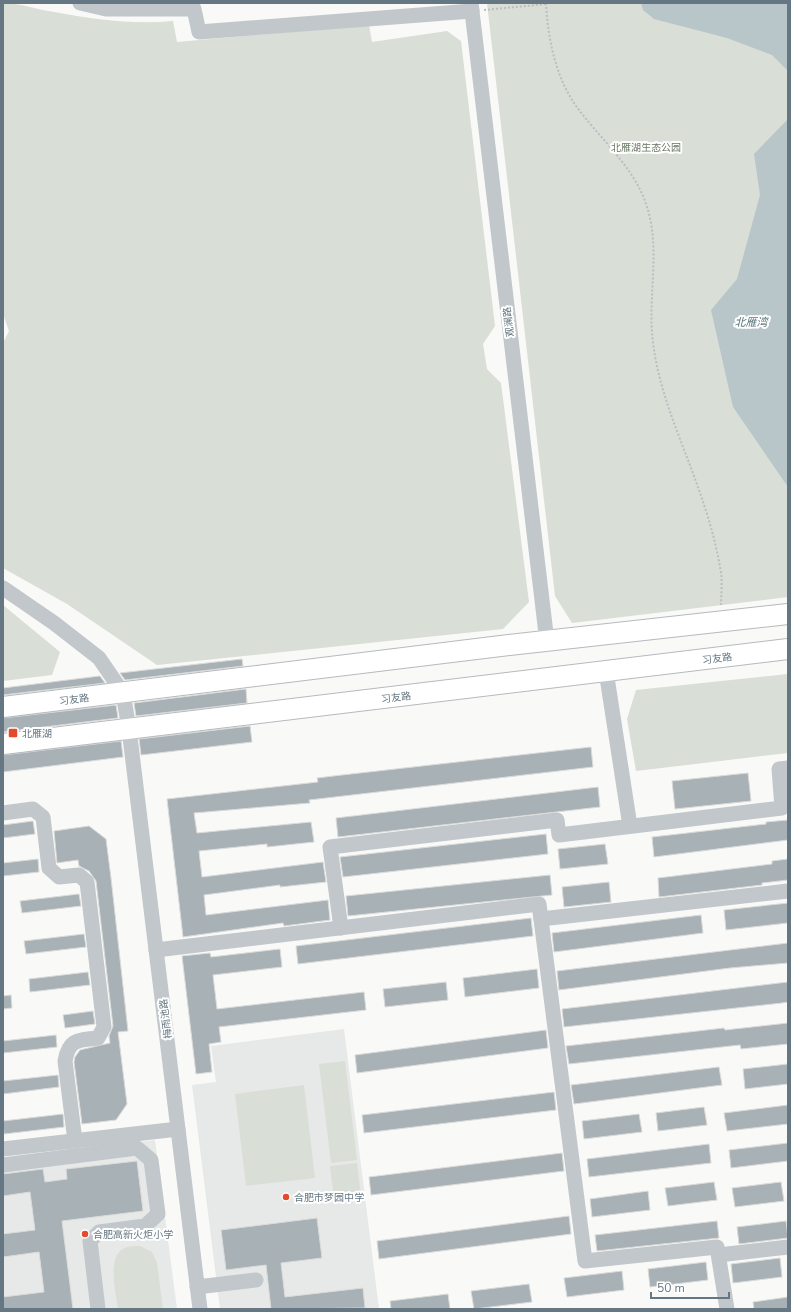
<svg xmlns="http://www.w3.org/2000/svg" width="791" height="1312" viewBox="0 0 791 1312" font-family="'Nunito Sans','Noto Sans SC',sans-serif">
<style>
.built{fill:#e7e9e8}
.green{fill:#d9ded6}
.water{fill:#b8c6c9}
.building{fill:#a7b1b6;stroke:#dbdbd9}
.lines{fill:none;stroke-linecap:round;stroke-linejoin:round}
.major-casing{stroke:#b4babd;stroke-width:22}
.path{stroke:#babec1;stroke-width:2;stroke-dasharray:2 2;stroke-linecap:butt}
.minor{stroke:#c2c7cb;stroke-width:15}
.major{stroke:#fff;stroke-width:20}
.poi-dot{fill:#e34b2d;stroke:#fff;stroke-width:1.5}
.labels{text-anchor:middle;stroke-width:4;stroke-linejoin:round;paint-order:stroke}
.park-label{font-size:10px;fill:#697a63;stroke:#fff}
.street-label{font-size:10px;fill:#647782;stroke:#fff}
.poi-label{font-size:10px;fill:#647782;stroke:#fff;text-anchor:start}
.water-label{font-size:11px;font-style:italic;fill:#5f767c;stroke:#fff}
</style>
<rect width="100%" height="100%" fill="#f9f9f7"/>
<g class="built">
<polygon points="344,1029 379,1309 220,1309 192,1085 216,1082 211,1046"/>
<polygon points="155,1140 177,1309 3,1309 3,1159"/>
</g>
<g class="green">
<path d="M3,3C20,3 38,10 54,12C93,19 133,25 173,21L177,42L369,25L372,42L447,31L461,41L495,326L483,344L487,369L501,383L529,602L503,629L157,665L67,604L3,568V343L9,331L3,314Z"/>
<polygon points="487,3 788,3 788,597 572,623 555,596"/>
<polygon points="3,605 60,652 52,675 3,681"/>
<polygon points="788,674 788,753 636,771 627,719 636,690"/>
<polygon points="345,1061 357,1160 331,1163 319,1064"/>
<polygon points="304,1085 315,1178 246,1186 235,1094"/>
<polygon points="357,1163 361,1196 334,1199 330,1166"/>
<path d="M140,1246L152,1252L157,1263L163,1309H118C116,1294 106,1255 125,1248C129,1246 136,1246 140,1246Z"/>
</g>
<g class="water">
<polygon points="641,3 788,3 788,71 772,55 727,38 654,19 643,10"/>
<polygon points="788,119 788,487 733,407 711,310 737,279 760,195 754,154"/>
</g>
<g class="building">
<polygon points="242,659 243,666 125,680 120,673"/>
<polygon points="100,676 105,683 3,695 3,688"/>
<polygon points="246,689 247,703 136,716 134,703"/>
<polygon points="116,705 118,718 3,732 3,718"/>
<polygon points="250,726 252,742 141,755 139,739"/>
<polygon points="121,741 123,757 3,772 3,755"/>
<polygon points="591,747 593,767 309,800 310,803 194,813 197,833 311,822 314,842 267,847 267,844 199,851 202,877 323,862 326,882 280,887 280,885 204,895 206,915 328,900 330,920 284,926 283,923 183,937 167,799 318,782 317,778 342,775"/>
<polygon points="748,773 751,801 675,809 672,781"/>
<polygon points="598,787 600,807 338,837 336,818"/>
<polygon points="788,820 788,840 654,857 652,837 766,824 766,822"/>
<polygon points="33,821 35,834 3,838 3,825"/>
<polygon points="89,826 106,839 111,878 128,1031 118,1032 127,1104 116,1120 82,1124 74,1062 75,1057 80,1050 110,1043 109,1036 113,1026 96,881 89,871 79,866 78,860 57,863 54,831"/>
<polygon points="546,834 548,854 343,877 340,857"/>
<polygon points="605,844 608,864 560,869 558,849"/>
<polygon points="38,859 39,872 3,876 3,863"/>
<polygon points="788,859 788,880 762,883 762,885 659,897 658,878 772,864 772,861"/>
<polygon points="550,875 552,895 348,916 346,896"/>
<polygon points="609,882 611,902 564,907 562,887"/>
<polygon points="79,894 81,906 22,913 20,901"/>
<polygon points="788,903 788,923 726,930 724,910"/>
<polygon points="701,915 703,933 554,952 552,933"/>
<polygon points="531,918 533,936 298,964 296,946"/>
<polygon points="84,934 86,947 26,954 24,941"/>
<polygon points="788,943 788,963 730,968 559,990 557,971"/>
<polygon points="280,949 282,967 213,975 217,1009 364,992 366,1010 219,1027 221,1042 209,1044 212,1072 196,1074 182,956 210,953 211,957"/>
<polygon points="537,969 539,988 465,997 463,978"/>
<polygon points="88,972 90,985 30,992 29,979"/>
<polygon points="446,982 448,1000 385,1007 383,989"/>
<polygon points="788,982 788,1002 782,1003 564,1027 562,1009"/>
<polygon points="11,995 12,1008 3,1009 3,996"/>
<polygon points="93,1011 95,1024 65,1028 63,1015"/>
<polygon points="788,1023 788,1044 741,1049 740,1045 569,1064 566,1046 724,1028 725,1030"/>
<polygon points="546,1030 548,1048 357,1073 355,1055"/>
<polygon points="56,1035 57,1047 3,1053 3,1041"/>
<polygon points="788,1064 788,1084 745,1089 743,1069"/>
<polygon points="719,1067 722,1085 574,1104 571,1085"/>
<polygon points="58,1075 59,1087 3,1094 3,1081"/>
<polygon points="554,1092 556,1110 364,1133 362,1115"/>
<polygon points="788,1105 788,1124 727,1131 724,1113"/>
<polygon points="704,1107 707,1125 658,1131 656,1113"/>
<polygon points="63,1114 64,1127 4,1134 3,1121"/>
<polygon points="639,1114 642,1132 584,1139 582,1121"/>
<polygon points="788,1143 788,1161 731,1168 729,1150"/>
<polygon points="709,1144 711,1163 589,1177 587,1159"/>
<polygon points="562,1153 564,1171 371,1195 369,1177"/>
<polygon points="137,1161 143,1211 62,1221 73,1309 3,1309 3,1297 44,1292 39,1252 3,1257 3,1234 35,1230 30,1192 3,1196 3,1174 43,1169 45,1182 67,1179 66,1169"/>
<polygon points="714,1182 717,1200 668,1206 665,1188"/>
<polygon points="781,1182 784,1201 735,1207 732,1188"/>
<polygon points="648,1191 650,1210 592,1217 590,1199"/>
<polygon points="569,1216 571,1234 379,1259 377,1241"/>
<polygon points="317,1218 322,1258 281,1263 285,1297 363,1288 365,1308 271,1309 266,1265 226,1270 221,1230"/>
<polygon points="717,1221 719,1238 597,1251 595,1235"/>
<polygon points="786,1221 788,1238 739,1244 737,1227"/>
<polygon points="780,1258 782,1277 733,1283 731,1264"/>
<polygon points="706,1262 708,1280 650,1287 648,1269"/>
<polygon points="622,1271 624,1290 567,1297 564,1278"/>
<polygon points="529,1284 532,1302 474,1309 471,1291"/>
<polygon points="448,1294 450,1309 391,1309 390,1301"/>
<polygon points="788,1297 788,1309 754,1309 753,1302"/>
</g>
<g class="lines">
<defs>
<g id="major">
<polyline points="3,707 509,645 788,614"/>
<polyline points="3,744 788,649"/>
</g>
</defs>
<use href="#major" class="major-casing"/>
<g class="path">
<path d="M546,3C548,40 556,80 579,110C601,139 632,166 645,201C661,244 649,288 652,332C655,373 669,410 683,447C698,486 713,526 720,567C723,580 721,594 721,606"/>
<polyline points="484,10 547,4"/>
</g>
<g class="minor">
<polyline points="80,3 106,9 194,9 199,32 472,11"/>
<polyline points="471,3 547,642"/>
<polyline points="3,588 54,623 99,658 123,693 129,729 200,1309"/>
<polyline points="606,671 630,826"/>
<path d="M3,813L33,809L43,817L49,868L59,877L79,875L87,882L104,1027L98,1038C78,1040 69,1039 65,1061L75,1141"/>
<polyline points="541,919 788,891"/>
<polyline points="341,928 330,847 557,820 559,835 782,808 779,769 788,768"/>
<polyline points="156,950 539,904 585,1261 717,1247 727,1309"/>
<polyline points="3,1149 178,1129"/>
<polyline points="3,1165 137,1148 151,1160 158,1214 145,1226 99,1232 90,1241 98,1309"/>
<polyline points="719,1255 788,1247"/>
<polyline points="197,1287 256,1280"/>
</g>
<use href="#major" class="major"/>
</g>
<g class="poi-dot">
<rect x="8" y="728" width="10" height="10" rx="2"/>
<circle cx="286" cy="1197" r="4"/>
<circle cx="85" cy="1234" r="4"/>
</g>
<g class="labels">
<g class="park-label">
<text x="646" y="151">北雁湖生态公园</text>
</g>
<g class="street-label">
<text transform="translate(508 322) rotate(-97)" y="4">观澜路</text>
<text transform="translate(717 658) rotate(-7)" y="4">习友路</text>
<text transform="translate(396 697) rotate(-7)" y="4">习友路</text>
<text transform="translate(74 699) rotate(-7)" y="4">习友路</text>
<text transform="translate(165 1019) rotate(-97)" y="4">梅雨池路</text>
</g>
<g class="poi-label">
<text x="22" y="737">北雁湖</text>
<text x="294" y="1201">合肥市梦园中学</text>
<text x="93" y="1238">合肥高新火炬小学</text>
</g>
<g class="water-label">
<text x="751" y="326">北雁湾</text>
</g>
</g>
<rect width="791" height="1312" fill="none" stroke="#647782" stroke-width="8"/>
<path d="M651 1292v6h78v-6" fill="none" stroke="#647782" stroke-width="2"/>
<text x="657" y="1292" font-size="12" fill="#647782" stroke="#ffffff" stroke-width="3" paint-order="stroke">50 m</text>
</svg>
